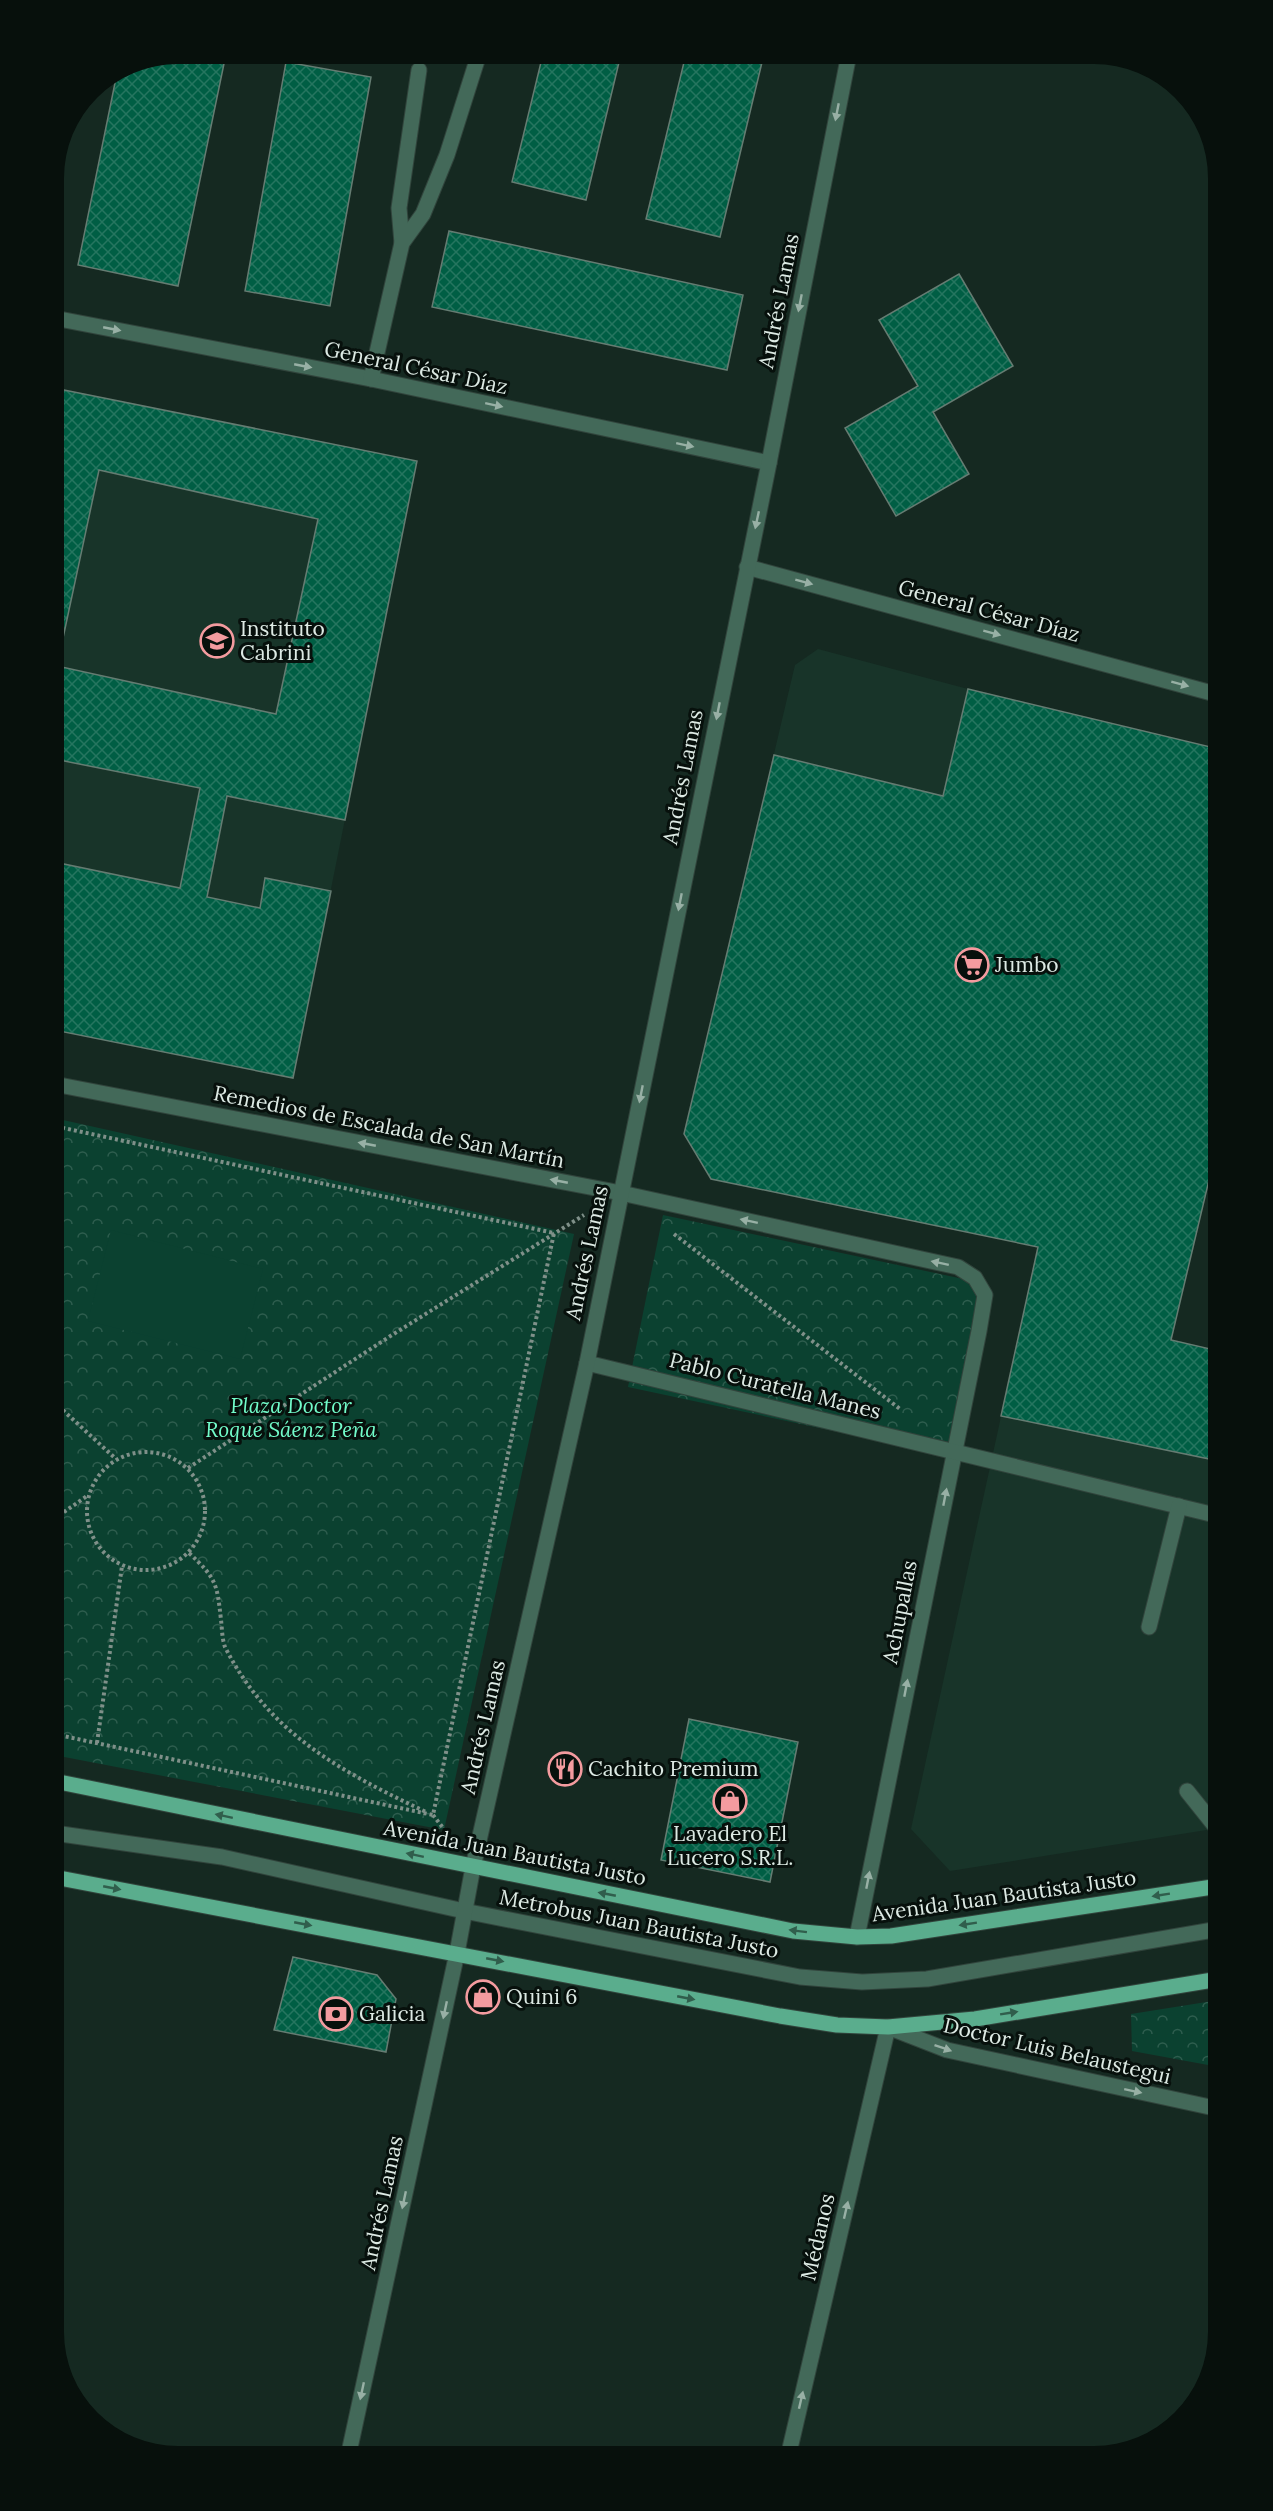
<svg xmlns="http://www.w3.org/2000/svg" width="1273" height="2511" viewBox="0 0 1273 2511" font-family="Lora,serif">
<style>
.built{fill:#183429}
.park{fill:url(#park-crowns)}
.pitch{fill:#0b4130}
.building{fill:url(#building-cross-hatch);stroke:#657c72;stroke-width:1.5;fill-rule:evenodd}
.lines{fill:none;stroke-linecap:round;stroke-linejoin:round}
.minor-casing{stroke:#31443c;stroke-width:17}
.major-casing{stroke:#31443c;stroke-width:17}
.path{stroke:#7f9089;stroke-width:4;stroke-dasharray:3 3;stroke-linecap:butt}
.minor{stroke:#436959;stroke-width:15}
.major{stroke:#5aad8d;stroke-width:15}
.oneway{fill:#98b0a5}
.oneway2{fill:#305e4c}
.labels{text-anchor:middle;stroke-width:6;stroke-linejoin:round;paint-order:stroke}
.street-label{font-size:21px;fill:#ddeae4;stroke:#07100c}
.poi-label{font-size:21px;fill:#ddeae4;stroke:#07100c;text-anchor:start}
.park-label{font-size:21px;font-style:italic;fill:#72fcca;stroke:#07100c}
</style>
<defs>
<pattern id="park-crowns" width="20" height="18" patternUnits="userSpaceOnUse" patternTransform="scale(1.5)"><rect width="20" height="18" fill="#0b4130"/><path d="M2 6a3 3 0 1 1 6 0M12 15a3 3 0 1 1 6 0" fill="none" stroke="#2e5d4e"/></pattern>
<pattern id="building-cross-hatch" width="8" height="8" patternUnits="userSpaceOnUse" patternTransform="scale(1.5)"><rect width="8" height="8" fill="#005e44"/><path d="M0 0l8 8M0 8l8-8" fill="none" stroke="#25755f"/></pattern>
</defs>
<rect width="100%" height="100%" fill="#152921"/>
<g class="built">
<polygon points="54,388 417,461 293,1078 54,1030"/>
<polygon points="818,649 968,689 1219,1138 1171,1339 1219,1351 1219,1828 950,1871 911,1829 1038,1247 711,1179 684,1134 795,665"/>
</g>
<g class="park">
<polygon points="54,1118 574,1234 444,1830 54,1755"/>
<polygon points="663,1215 982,1283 946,1455 628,1387"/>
<polygon points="1219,2000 1219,2067 1132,2051 1131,2014"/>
</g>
<polygon class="pitch" points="111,1230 263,1269 240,1359 88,1321"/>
<g class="building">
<polygon points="179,54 226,54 178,286 78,265 117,73 131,63"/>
<polygon points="543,54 621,54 586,200 512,182"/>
<polygon points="686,54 764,54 720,237 646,219"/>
<polygon points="286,62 371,77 330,306 245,291"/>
<polygon points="449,231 743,295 727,370 432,307"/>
<polygon points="959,274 1013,366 933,412 969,474 896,516 845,428 918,386 879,320"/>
<path d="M54,388L417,461L345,820L227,796L207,897L260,908L265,878L331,891L293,1078L54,1030V862L180,888L200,788L54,759ZM99,470L318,519L276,714L57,666Z"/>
<polygon points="968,689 1219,749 1219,1138 1171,1340 1219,1351 1219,1461 1001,1416 1038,1247 711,1179 684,1134 774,755 943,796"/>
<polygon points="689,1719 798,1742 770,1882 661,1860"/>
<polygon points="293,1957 377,1975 396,1999 386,2052 274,2030"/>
</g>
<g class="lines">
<defs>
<g id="minor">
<polyline points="402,243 399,208 419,70"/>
<polyline points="54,318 371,379 769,463"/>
<polyline points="371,379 402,243 423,214 447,155 479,54"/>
<polyline points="747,567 1219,695"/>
<polyline points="54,1084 621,1193 958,1267 975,1278 985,1295 979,1331 857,1937"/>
<polyline points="587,1363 1219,1516"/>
<polyline points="1149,1627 1179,1506"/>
<polyline points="1187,1791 1219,1831"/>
<polyline points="54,1833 222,1857 464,1911 800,1977 862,1982 927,1979 1219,1929"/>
<polyline points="348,2457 457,1953 473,1867 587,1363 769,463 849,54"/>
<polyline points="788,2457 888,2027 947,2050 1219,2109"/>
</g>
<g id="major">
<polyline points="54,1781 793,1931 857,1937 891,1936 1219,1886"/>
<polyline points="54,1877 780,2016 837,2025 888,2027 975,2019 1219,1979"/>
</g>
</defs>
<use href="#minor" class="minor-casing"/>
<use href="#major" class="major-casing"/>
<g class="path">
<polyline points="674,1234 900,1409"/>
<polyline points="54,1402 116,1459"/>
<circle cx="146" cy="1511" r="59"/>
<polyline points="188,1468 392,1335 584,1215"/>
<polyline points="54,1519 87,1496"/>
<path d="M189,1553C216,1578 217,1583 221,1620C222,1628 222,1639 225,1647C269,1734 342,1772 426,1812"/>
<polyline points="54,1734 433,1815 554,1233 54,1126"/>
<polyline points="97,1743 122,1566"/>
<polyline points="433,1815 447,1833"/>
</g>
<use href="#minor" class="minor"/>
<use href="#major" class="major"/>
</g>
<defs><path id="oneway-solid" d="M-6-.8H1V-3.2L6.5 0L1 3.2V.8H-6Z" transform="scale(1.5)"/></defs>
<g class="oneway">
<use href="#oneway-solid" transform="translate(837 112) rotate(101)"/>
<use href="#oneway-solid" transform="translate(800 303) rotate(101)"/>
<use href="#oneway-solid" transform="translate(112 329) rotate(11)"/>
<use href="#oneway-solid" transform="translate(303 366) rotate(11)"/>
<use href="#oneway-solid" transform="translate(494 405) rotate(12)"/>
<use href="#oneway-solid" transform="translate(685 445) rotate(12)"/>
<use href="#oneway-solid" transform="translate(757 520) rotate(102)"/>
<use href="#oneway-solid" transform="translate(804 582) rotate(15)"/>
<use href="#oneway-solid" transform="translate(992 633) rotate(15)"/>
<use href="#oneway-solid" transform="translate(1180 684) rotate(15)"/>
<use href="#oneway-solid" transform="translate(718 711) rotate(101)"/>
<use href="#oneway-solid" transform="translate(680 902) rotate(101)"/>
<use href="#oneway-solid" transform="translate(641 1094) rotate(101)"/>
<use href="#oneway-solid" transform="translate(367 1144) rotate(-169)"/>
<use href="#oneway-solid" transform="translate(559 1181) rotate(-169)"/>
<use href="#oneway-solid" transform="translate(749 1221) rotate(-168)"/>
<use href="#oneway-solid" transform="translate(940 1263) rotate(-168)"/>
<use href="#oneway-solid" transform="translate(945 1497) rotate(-79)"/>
<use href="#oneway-solid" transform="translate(906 1688) rotate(-79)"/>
<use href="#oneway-solid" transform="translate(868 1880) rotate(-79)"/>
<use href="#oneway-solid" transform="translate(445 2010) rotate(102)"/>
<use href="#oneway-solid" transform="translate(943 2048) rotate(19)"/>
<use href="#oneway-solid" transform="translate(1133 2091) rotate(12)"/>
<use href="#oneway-solid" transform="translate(404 2200) rotate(102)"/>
<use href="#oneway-solid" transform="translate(846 2210) rotate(-77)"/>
<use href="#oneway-solid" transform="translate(362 2391) rotate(102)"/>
<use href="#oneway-solid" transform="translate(801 2400) rotate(-77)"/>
</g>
<g class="oneway2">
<use href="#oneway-solid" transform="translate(224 1816) rotate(-168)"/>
<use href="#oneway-solid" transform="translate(415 1855) rotate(-168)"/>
<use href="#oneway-solid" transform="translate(112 1888) rotate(11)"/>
<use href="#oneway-solid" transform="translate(607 1894) rotate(-169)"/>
<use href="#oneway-solid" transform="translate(1161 1895) rotate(171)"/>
<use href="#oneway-solid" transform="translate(303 1924) rotate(11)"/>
<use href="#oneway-solid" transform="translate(968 1924) rotate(171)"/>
<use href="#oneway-solid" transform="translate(798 1931) rotate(-173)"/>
<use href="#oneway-solid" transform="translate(495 1960) rotate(11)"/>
<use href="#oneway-solid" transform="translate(686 1998) rotate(11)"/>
<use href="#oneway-solid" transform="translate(1009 2013) rotate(-9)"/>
</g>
<defs>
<symbol id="school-ring" viewBox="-11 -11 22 22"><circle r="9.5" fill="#07100c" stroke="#f49b9f" stroke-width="1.5"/><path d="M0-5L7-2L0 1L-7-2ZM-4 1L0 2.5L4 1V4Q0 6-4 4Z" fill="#f49b9f"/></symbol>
<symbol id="supermarket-ring" viewBox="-11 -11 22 22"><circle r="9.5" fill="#07100c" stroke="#f49b9f" stroke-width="1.5"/><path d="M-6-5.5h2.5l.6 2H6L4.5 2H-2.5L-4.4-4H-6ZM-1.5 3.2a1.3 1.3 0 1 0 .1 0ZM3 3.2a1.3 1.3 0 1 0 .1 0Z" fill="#f49b9f"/></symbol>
<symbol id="restaurant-ring" viewBox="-11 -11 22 22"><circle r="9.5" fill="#07100c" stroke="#f49b9f" stroke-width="1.5"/><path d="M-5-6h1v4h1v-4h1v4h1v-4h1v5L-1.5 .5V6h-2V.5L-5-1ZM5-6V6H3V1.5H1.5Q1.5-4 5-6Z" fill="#f49b9f"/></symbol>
<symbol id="shop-ring" viewBox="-11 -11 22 22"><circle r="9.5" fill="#07100c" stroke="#f49b9f" stroke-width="1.5"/><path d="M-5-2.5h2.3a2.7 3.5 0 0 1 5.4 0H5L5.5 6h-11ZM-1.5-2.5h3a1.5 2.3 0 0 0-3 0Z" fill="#f49b9f"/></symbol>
<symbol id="bank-ring" viewBox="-11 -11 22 22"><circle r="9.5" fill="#07100c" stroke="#f49b9f" stroke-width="1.5"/><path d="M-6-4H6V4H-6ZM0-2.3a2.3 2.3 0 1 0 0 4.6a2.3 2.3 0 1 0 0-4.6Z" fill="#f49b9f"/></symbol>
</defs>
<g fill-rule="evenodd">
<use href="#school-ring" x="198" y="622" width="38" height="38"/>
<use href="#supermarket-ring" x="953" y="946" width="38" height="38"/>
<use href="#restaurant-ring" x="546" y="1750" width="38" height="38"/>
<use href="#shop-ring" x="711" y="1782" width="38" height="38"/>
<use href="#shop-ring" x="464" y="1978" width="38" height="38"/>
<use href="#bank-ring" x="317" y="1995" width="38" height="38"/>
</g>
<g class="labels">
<g class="street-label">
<text transform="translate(779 301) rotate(-79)" y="7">Andrés Lamas</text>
<text transform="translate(416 368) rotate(12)" y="7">General César Díaz</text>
<text transform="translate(989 611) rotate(15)" y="7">General César Díaz</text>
<text transform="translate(683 777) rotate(-79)" y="7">Andrés Lamas</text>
<text transform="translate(389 1127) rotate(11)" y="7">Remedios de Escalada de San Martín</text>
<text transform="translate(587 1253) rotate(-78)" y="7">Andrés Lamas</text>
<text transform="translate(775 1386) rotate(14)" y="7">Pablo Curatella Manes</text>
<text transform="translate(900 1612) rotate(-79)" y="7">Achupallas</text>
<text transform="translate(483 1727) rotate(-77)" y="7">Andrés Lamas</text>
<text transform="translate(515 1853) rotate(11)" y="7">Avenida Juan Bautista Justo</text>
<text transform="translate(1004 1896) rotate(-8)" y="7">Avenida Juan Bautista Justo</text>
<text transform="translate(639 1924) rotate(11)" y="7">Metrobus Juan Bautista Justo</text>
<text transform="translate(1057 2051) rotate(13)" y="7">Doctor Luis Belaustegui</text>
<text transform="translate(382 2203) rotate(-78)" y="7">Andrés Lamas</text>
<text transform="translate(818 2237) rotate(-77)" y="7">Médanos</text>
</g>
<g class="poi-label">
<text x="240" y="636">Instituto<tspan x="240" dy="24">Cabrini</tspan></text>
<text x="995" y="972">Jumbo</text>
<text x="588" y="1776">Cachito Premium</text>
<text x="730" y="1841" text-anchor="middle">Lavadero El<tspan x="730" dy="24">Lucero S.R.L.</tspan></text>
<text x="506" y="2004">Quini 6</text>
<text x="359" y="2021">Galicia</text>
</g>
<g class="park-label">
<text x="291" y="1413">Plaza Doctor<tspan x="291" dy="24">Roque Sáenz Peña</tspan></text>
</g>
</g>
<path d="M0 0H1273V2511H0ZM178 64H1094A114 114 0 0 1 1208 178V2332A114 114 0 0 1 1094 2446H178A114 114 0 0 1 64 2332V178A114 114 0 0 1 178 64Z" fill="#07100c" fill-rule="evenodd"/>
</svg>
